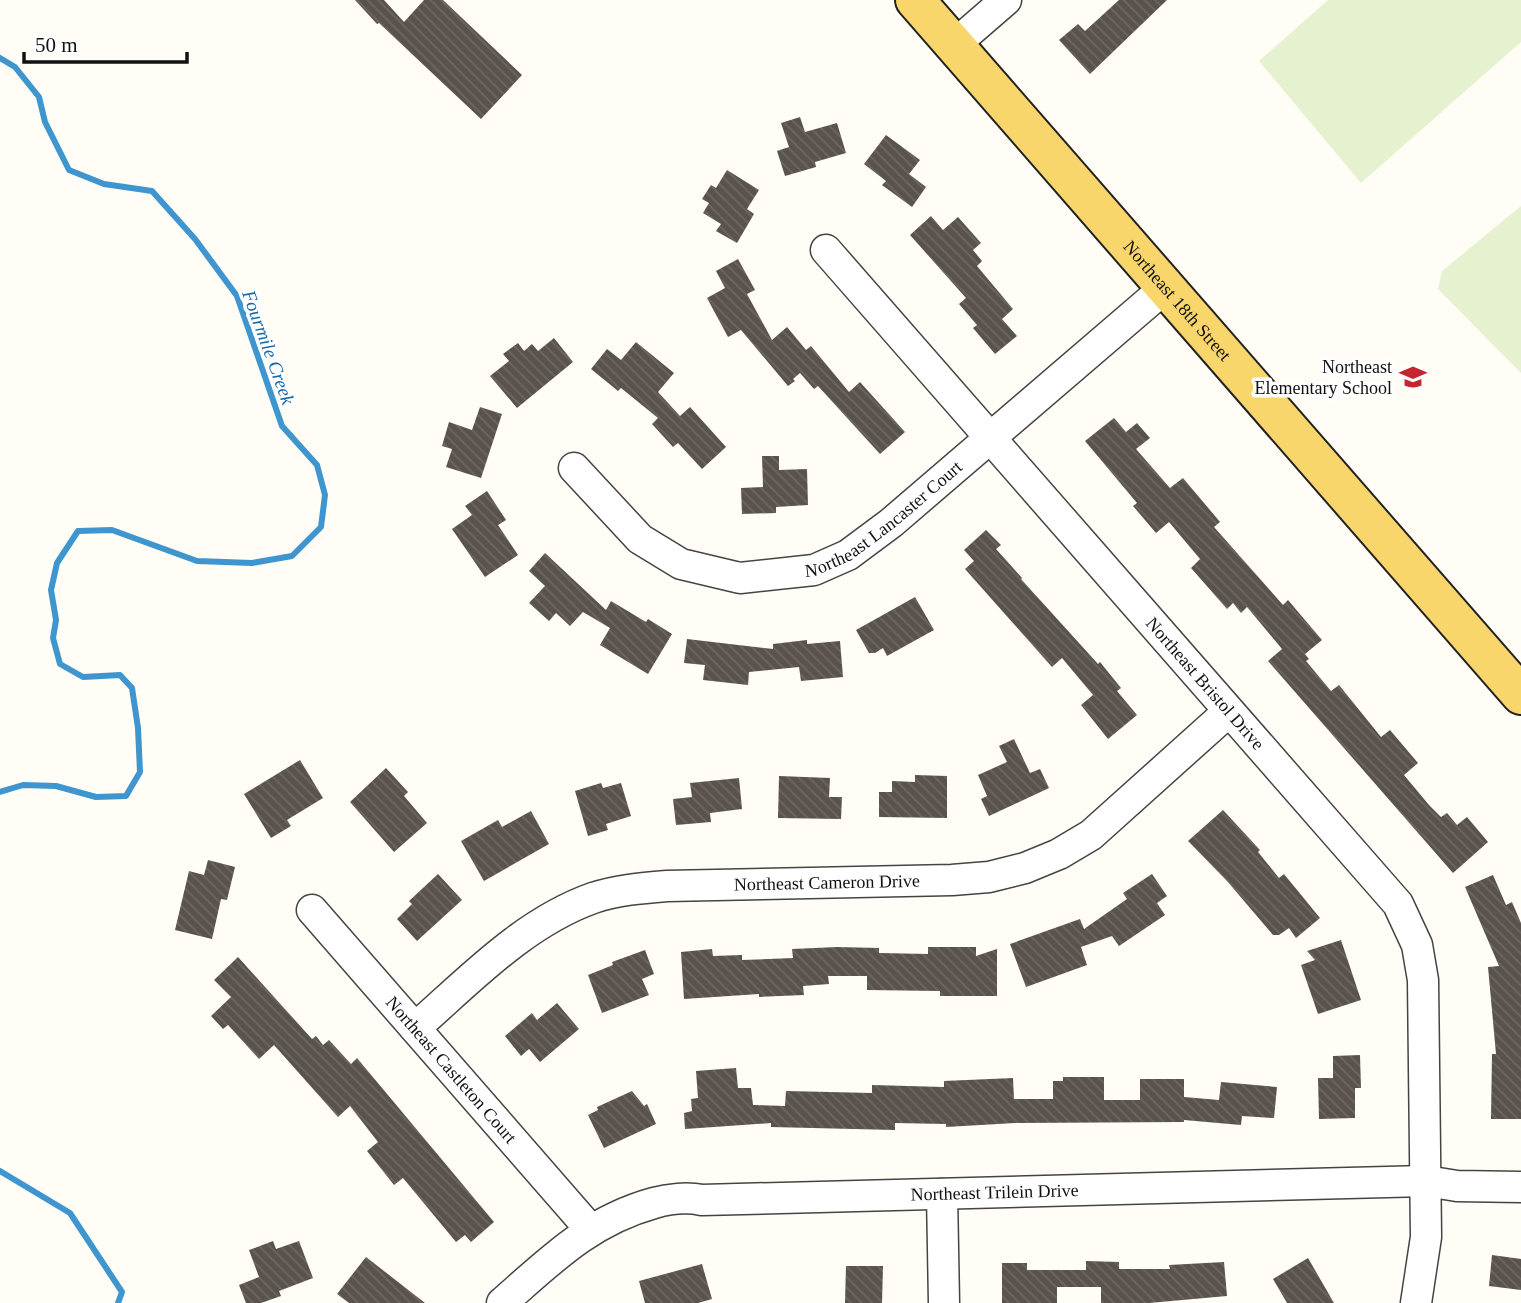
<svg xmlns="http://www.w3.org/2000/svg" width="1521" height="1303" viewBox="0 0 1521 1303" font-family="Georgia,serif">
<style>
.pitch{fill:#e6f2cf}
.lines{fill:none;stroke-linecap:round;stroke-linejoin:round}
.stream{stroke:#3f96cf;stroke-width:6}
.building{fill:url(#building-back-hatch)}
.minor-casing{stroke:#444;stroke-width:33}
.major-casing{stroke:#222;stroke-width:42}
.minor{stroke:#fff;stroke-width:30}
.major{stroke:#f9d66b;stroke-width:38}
.labels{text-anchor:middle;stroke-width:7;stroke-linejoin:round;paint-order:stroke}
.street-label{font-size:18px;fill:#111;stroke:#fff}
.poi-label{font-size:18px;fill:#111;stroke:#fff;text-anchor:end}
.water-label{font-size:19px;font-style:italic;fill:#1768a6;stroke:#fff}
</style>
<defs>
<pattern id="building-back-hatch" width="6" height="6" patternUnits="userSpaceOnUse" patternTransform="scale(1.75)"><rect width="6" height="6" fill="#5a524d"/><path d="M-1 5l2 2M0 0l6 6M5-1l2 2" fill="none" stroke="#6d6662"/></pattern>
</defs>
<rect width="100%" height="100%" fill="#fffdf5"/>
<g class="pitch">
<polygon points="1328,0 1521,0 1521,42 1361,183 1259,61"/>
<polygon points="1521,206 1521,373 1438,289 1442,271"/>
</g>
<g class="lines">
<g class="stream">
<polyline points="0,58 15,67 39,97 45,122 69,170 104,184 152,191 195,239 237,296 282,426 317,465 325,495 321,527 292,556 252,563 197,561 112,530 78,531 57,563 51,590 56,620 53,638 60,664 83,677 120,675 132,688 138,728 140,772 126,796 96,797 56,786 23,785 0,792"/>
<polyline points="0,1171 70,1213 122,1292 118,1303"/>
</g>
</g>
<g class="building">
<polygon points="355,0 384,0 404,22 424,0 443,0 522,75 481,119 379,23 377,24"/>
<polygon points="1119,0 1167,0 1090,74 1059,40 1078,24 1085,31"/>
<polygon points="800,117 805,132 837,123 846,153 815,162 816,167 785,176 777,151 789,147 781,123"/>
<polygon points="886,135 920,160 909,174 926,187 912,207 882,185 886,181 864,164"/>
<polygon points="727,170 759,190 747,209 754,214 737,243 716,231 721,224 703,213 709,203 702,199 711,185 716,188"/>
<polygon points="931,216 943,230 958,217 981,243 973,250 982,261 977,266 1013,309 1002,319 1017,336 995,354 973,328 977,325 959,304 966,298 910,235"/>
<polygon points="738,259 755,290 747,294 772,340 787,327 806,350 811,346 849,392 860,382 905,432 880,454 818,386 814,389 800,373 793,379 795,381 788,386 741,330 728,337 707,298 725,288 716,271"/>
<polygon points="554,338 573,362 517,408 490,376 509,361 503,354 518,343 524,351 532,344 538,351"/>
<polygon points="636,342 674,373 658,392 680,416 690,407 726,447 702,469 678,443 673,447 652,424 658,418 621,388 618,391 591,369 607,349 621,360"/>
<polygon points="480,407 502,414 481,478 446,467 452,449 442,446 449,422 472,430"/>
<polygon points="1114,418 1126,432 1137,423 1150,438 1136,449 1170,488 1183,478 1220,522 1214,527 1283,605 1288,600 1322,640 1305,654 1309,659 1306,661 1331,691 1339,685 1381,737 1390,730 1418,763 1404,775 1429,805 1441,817 1447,813 1457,825 1467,817 1488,842 1453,873 1268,661 1282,649 1247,607 1241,613 1233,603 1227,609 1191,568 1200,559 1169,522 1156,533 1133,506 1137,503 1085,441"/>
<polygon points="762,456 779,456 779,470 807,469 808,505 776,507 776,513 742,514 741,488 763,487"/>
<polygon points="487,491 506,520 498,525 518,555 485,577 452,529 472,515 465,506"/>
<polygon points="986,530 1001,545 996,549 1022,578 1021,579 1098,664 1100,662 1121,688 1117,691 1137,715 1108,739 1081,705 1093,695 1062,658 1052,667 965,569 974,561 964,550"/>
<polygon points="545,553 606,610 611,601 646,622 648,619 672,634 648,674 600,645 610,628 583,612 570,626 556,613 549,621 529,603 545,586 529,571"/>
<polygon points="915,597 934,630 887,656 883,648 875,653 869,653 856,630"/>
<polygon points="687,639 773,649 773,644 807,640 807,644 840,641 843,677 801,681 799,667 749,672 748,685 703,680 705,665 684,663"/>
<polygon points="1014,739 1030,773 1040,769 1049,788 989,816 981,799 987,796 978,775 1007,762 999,746"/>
<polygon points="300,760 323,798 287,820 291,826 271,838 244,794"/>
<polygon points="386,768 408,792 404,796 427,823 394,852 350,802"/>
<polygon points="915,775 947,776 947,818 879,817 879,792 892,792 892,781 915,782"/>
<polygon points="779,776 830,778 829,797 842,797 841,819 778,818"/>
<polygon points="739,778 742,809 710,813 711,822 676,825 673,799 692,797 690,783"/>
<polygon points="601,783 603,788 621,783 631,816 606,824 608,830 588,836 575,791"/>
<polygon points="1223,810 1260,850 1258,852 1279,878 1284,874 1320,918 1296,938 1289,928 1279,935 1273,935 1227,881 1188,841"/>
<polygon points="531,811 549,844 484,881 461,841 498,820 502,827"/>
<polygon points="208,860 235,867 227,900 221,899 212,939 175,930 189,871 204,875"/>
<polygon points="438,874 462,900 417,941 397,919 412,904 409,901"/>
<polygon points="1152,874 1167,896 1157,903 1165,915 1119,946 1112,936 1081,947 1087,965 1026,987 1010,944 1080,919 1084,929 1127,899 1123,893"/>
<polygon points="1493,875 1506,905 1512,902 1521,923 1521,1119 1491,1119 1492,1054 1496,1054 1488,967 1499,966 1465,887"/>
<polygon points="1341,940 1361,1000 1318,1014 1301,965 1315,960 1307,951"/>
<polygon points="837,947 879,948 879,953 928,954 928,947 976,947 976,956 997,949 997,996 940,996 940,991 867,990 867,976 828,976 829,984 803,986 804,995 759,997 759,994 684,999 681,952 712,949 713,956 742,955 742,960 793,958 792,949"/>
<polygon points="645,950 654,974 642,979 649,995 602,1013 588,975 613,965 612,962"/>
<polygon points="238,957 312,1039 316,1036 323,1045 329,1040 351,1064 357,1058 494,1222 471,1242 465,1235 456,1242 403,1178 394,1185 367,1151 378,1142 350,1106 338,1117 274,1045 259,1059 228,1025 223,1029 211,1016 231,997 214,980"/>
<polygon points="557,1003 579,1029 540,1062 529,1049 521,1056 505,1036 532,1013 537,1020"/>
<polygon points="1360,1055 1361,1088 1355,1088 1355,1118 1319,1119 1318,1078 1333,1078 1333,1056"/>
<polygon points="736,1068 738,1088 751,1088 753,1105 785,1106 786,1091 872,1093 872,1085 944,1087 944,1081 1013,1078 1014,1099 1053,1099 1053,1081 1063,1081 1063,1077 1104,1077 1104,1100 1140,1100 1140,1079 1184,1079 1184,1097 1219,1100 1221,1082 1277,1087 1274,1118 1242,1116 1241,1125 1184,1120 1184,1122 1015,1123 946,1127 946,1124 895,1123 895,1130 771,1127 771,1123 685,1129 684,1113 692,1111 691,1099 698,1098 696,1071"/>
<polygon points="632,1091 644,1106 647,1104 656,1124 604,1148 588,1115 598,1110 597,1107"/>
<polygon points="273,1241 276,1249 299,1241 313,1278 279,1291 281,1296 261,1303 246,1303 239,1285 259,1277 249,1250"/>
<polygon points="1492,1255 1521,1259 1521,1290 1489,1286"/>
<polygon points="366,1257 425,1303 349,1303 337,1294"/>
<polygon points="1308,1258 1334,1303 1287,1303 1273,1279"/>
<polygon points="1086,1261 1119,1262 1119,1269 1170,1269 1169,1265 1224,1262 1227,1296 1149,1303 1101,1303 1101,1287 1057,1287 1057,1303 1002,1303 1002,1263 1027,1263 1027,1270 1086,1270"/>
<polygon points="702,1264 712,1299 698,1303 645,1303 639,1281"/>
<polygon points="846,1266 883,1266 882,1303 845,1303"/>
</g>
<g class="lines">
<defs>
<g id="minor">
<polyline points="954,45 1006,0"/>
<path id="s1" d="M826,250L1398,904L1417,945L1423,980L1426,1237L1416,1303"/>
<path id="s2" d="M574,468L640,539L681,564L740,578L814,570L848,555L891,523L1166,287"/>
<path id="s3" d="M312,910L590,1229"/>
<path id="s4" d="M415,1028C470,980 523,923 593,898C617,890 642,888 667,886L952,880L989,877L1025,868L1059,854L1091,835L1228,712"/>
<polyline points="942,1194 944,1303"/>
<path id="s5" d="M502,1303C551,1260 589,1221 654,1203C668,1199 687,1197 702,1200L1426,1181L1457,1186L1521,1187"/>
</g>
<g id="major">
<path id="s6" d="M915,0L1521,695"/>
</g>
</defs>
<use href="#minor" class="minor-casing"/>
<use href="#major" class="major-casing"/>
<use href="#minor" class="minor"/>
<use href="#major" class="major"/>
</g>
<defs>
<symbol id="school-bare" viewBox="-9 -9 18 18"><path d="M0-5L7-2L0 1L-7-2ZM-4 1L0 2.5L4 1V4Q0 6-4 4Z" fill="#c4262e" stroke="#fff" stroke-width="2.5" paint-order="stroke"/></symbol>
</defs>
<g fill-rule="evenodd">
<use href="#school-bare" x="1394" y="358" width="38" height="38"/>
</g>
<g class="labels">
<g class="street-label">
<text dy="6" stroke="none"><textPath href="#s6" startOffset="399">Northeast 18th Street</textPath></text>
<text dy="6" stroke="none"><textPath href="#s2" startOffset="366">Northeast Lancaster Court</textPath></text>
<text dy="6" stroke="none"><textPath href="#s1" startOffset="576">Northeast Bristol Drive</textPath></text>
<text dy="6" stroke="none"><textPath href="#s4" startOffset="457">Northeast Cameron Drive</textPath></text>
<text dy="6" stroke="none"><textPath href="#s3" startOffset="212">Northeast Castleton Court</textPath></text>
<text dy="6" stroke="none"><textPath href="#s5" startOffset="525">Northeast Trilein Drive</textPath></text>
</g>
<g class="poi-label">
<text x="1392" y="373">Northeast<tspan x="1392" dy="21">Elementary School</tspan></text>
</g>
<g class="water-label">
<text transform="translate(269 347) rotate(70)" y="7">Fourmile Creek</text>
</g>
</g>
<path d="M24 52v10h163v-10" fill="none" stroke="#111111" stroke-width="3.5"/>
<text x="35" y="52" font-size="21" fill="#111111" stroke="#ffffff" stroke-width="5" paint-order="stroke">50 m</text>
</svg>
